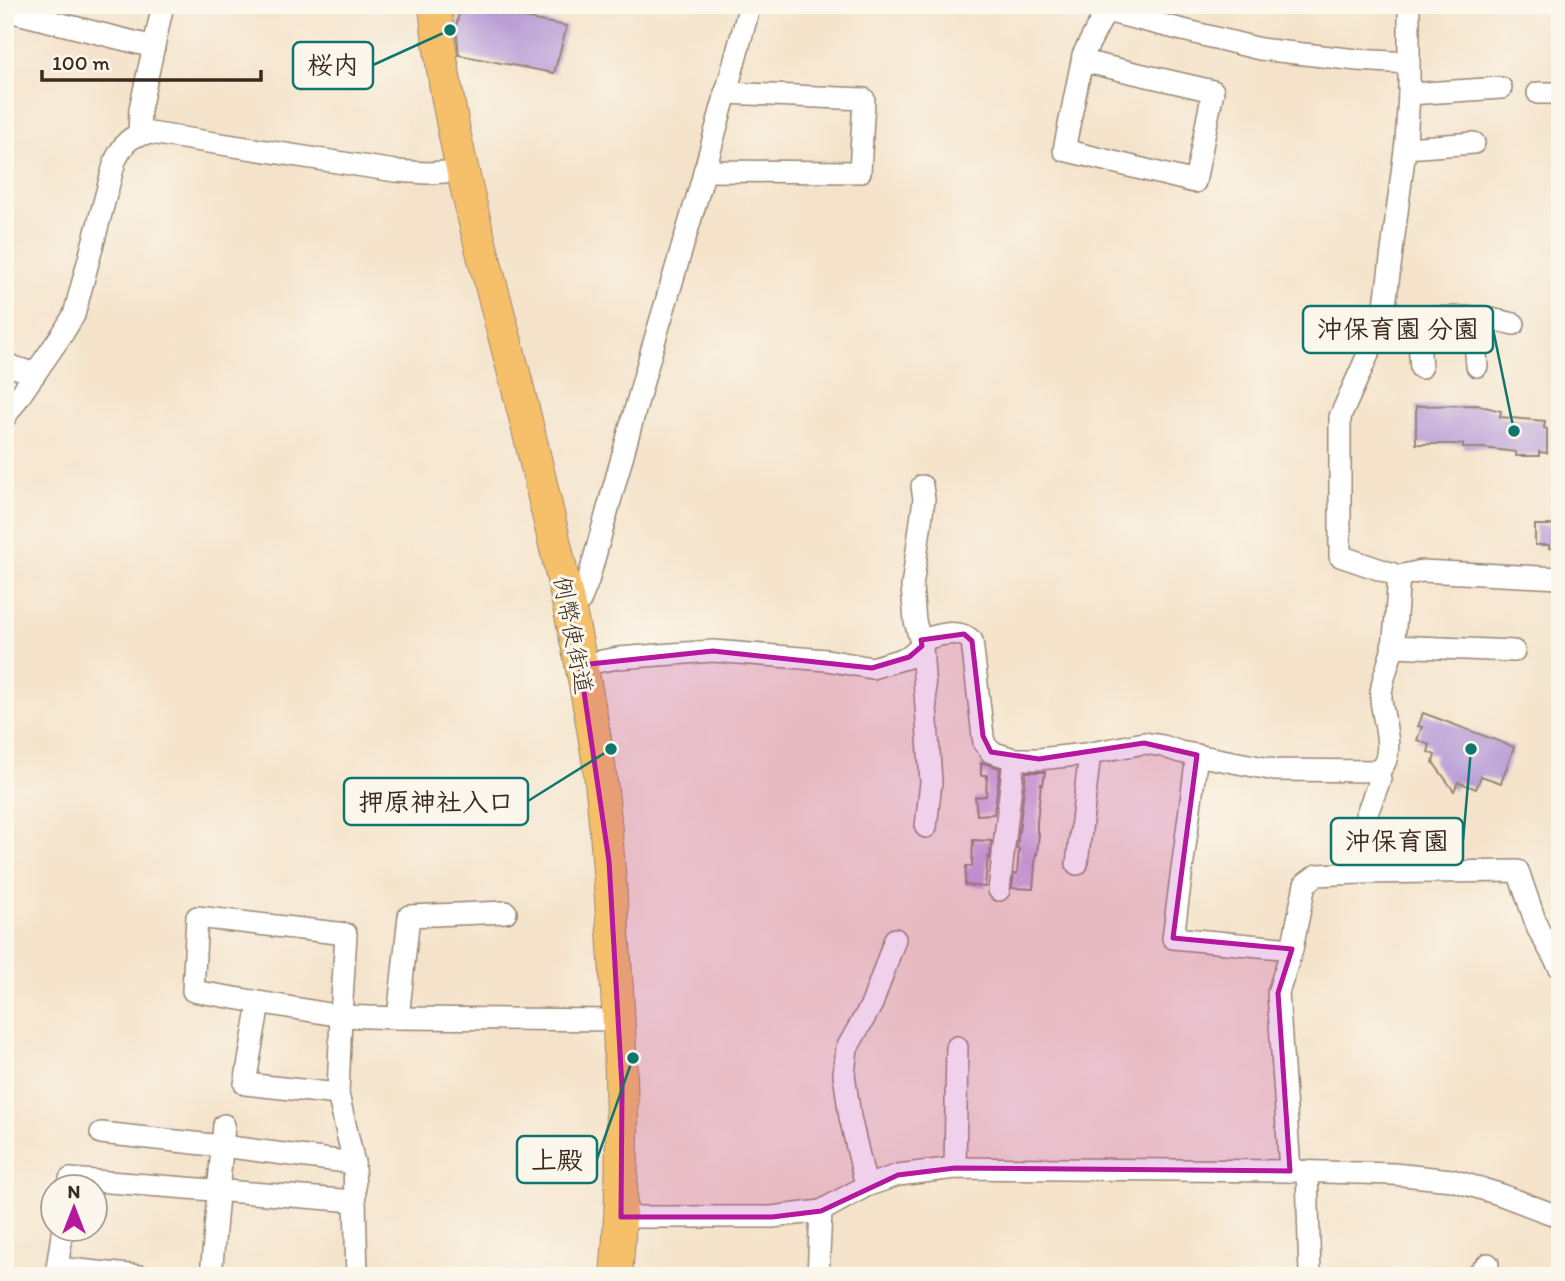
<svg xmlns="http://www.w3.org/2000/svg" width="1565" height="1281" viewBox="0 0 1565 1281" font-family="Itim,'Klee One',sans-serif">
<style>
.building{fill:#ba9fd7}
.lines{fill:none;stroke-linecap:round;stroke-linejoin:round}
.minor-casing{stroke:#988674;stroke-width:24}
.highway-casing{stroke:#988674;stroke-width:34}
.minor{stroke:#fff;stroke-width:21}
.highway{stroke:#f6c06b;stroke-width:32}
.marked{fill:#b5179e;fill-opacity:0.2;stroke:#b5179e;stroke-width:5;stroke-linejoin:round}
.labels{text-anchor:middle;stroke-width:6;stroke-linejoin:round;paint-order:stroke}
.street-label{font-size:24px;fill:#3b2a1e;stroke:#fbf7ec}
.leader{fill:none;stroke:#0f766e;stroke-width:2.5}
.callout-dot{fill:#0f766e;stroke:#fbf7ec;stroke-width:2.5}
.callout{fill:#fbf7ec;stroke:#0f766e;stroke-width:2.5}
.callout-label{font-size:26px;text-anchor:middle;font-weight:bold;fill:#3b2a1e}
</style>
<rect width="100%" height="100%" fill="#fbf7ec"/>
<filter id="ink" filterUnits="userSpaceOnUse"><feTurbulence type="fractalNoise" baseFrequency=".0143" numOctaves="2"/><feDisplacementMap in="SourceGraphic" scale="14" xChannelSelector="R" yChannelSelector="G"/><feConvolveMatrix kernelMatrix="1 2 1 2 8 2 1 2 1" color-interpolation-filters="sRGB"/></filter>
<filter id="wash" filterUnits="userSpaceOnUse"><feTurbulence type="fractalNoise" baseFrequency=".00686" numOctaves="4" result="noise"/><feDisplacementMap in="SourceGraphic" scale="28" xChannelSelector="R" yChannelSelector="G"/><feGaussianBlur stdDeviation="1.57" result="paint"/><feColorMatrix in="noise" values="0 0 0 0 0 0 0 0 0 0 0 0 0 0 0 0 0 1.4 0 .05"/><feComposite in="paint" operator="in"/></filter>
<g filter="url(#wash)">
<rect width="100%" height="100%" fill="#f4e3ca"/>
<g id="blocks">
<g class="building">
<polygon points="461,7 567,26 554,73 459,55 456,26"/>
<polygon points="1477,405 1501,411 1500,417 1545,421 1544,428 1547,429 1547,453 1539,452 1539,456 1516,456 1516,452 1483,448 1463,448 1463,444 1416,444 1416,406"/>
<polygon points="1535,525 1555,525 1555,529 1560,529 1560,549 1549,548 1549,545 1535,545"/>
<polygon points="1423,713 1514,747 1501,783 1481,776 1476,789 1458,782 1454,791 1433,762 1435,755 1428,752 1430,745 1417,740 1422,727 1418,726"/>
<polygon points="981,763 984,763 1000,768 994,814 977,815 975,797 986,796 987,775 981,775"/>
<polygon points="1026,772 1045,772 1043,785 1041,784 1037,822 1037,833 1039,833 1037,854 1036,854 1033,889 1012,888 1014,874 1017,874 1019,849 1017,849"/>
<polygon points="973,840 991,841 990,858 988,857 985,887 965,885 966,866 972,866"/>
</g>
</g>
</g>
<g filter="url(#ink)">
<use href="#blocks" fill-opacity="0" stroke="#988674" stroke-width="2"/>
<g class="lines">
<defs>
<g id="minor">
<polyline points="1409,5 1409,94 1406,142 1383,321 1340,417 1340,556 1399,576 1422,571 1560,578"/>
<polyline points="5,10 154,47"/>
<polyline points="1106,11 1260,49 1357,60 1409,63"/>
<polyline points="1082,61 1213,91 1195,182 1064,150 1082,61 1083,55 1109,5"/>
<polyline points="1538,93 1560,93"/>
<polyline points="1409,94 1501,88"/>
<polyline points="139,134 140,109 163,5"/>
<polyline points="1406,148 1474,143"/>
<polyline points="704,171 860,172 864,99 725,93"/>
<polyline points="1417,317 1421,368"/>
<polyline points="1473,317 1477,366"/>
<polyline points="1383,318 1481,317 1514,324"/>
<polyline points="5,364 35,374"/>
<path d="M5,417L63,333L74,315L115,161C124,143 129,135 150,133L395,171L427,173L462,171"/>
<polyline points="922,486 924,499 912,587 915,621 922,646"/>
<polyline points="570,611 580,601 588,581 650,356 701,184 750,5"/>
<path d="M921,640C936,636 959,627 972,641L983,736L984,743L991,752L1014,759H1039L1086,754L1144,743L1163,746L1180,752L1275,770L1377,771C1398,759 1382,717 1381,699C1380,682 1390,663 1393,646C1396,623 1397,599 1399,576"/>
<polyline points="1392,646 1514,651"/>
<polyline points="580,665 618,658 713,651 827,660 872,668 909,657 922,646 931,782 926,827"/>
<polyline points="1197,755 1173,938 1292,949 1278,993 1290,1171"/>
<polyline points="1377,771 1380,779 1366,816 1358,873 1518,871 1538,929 1560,968"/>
<polyline points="1077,864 1090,753"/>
<polyline points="999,890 1014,759"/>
<polygon points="197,917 346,934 341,1016 193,991"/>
<polyline points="1292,949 1305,884 1317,875 1358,873"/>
<polyline points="259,1003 245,1084 338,1094"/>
<polyline points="398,1018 619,1020"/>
<polyline points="101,1133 222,1146 354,1163"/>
<polyline points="955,1168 957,1047"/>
<polyline points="1307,1171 1310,1276"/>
<polyline points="69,1186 70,1179 355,1201"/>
<polyline points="866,1186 850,1117 844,1074 847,1048 872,1004 895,939"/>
<polyline points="621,1217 772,1217 821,1211 866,1186 898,1175 955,1168 1290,1171 1393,1174 1452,1180 1499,1194 1560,1217"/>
<polyline points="63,1228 57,1268 140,1276"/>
<polyline points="211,1276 224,1125"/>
<polyline points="357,1276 354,1163 338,1094 341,1016 398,1018 409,916 506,912"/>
<polyline points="818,1276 821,1211"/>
<polyline points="1476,1276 1488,1264"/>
</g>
<path id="highway" d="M435,5C442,87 461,167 481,247C500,320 520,393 537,467C560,565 584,666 599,765C607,825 610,885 614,946C622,1056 626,1166 616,1276"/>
</defs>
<use href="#minor" class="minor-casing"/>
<use href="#highway" class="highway-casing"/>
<use href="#minor" class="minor"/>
<use href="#highway" class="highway"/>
</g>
</g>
<path class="marked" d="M964,634L972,641L983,736L991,752L1039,759L1144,743L1197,755L1173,938L1292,949L1278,993L1290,1171L955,1168L898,1175L821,1211L772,1217H621L622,1087L609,861L580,665L713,651L872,668L909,657L922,646L921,640Z"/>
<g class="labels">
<g class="street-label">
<text transform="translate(573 635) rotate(79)" y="8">例幣使街道</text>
</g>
</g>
<path class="leader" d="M450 30L373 65M1514 431L1493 329M611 749L528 801M1471 749L1463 841M633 1058L597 1159"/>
<g class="callout-dot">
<circle cx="450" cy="30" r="7"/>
<circle cx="1514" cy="431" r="7"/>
<circle cx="611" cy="749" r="7"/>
<circle cx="1471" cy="749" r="7"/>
<circle cx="633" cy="1058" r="7"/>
</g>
<g class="callout">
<rect x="293" y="42" width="80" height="47" rx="7"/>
<rect x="1303" y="306" width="190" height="47" rx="7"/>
<rect x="344" y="778" width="184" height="47" rx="7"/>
<rect x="1331" y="818" width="132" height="47" rx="7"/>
<rect x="517" y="1136" width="80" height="47" rx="7"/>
</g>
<g class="callout-label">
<text x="333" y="74">桜内</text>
<text x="1398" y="338">沖保育園 分園</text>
<text x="436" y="811">押原神社入口</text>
<text x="1397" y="850">沖保育園</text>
<text x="557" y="1169">上殿</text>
</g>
<rect width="1565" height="1281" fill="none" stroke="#fbf7ec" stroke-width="28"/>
<g transform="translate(74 1208)"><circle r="33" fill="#fbf7ec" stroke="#aea59a" stroke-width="2"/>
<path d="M0-5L12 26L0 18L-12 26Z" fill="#b5179e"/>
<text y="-10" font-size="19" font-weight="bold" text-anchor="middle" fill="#3b2a1e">N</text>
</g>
<path d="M42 70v10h219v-10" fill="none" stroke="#3b2a1e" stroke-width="3.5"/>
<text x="52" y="70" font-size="21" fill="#3b2a1e" stroke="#fbf7ec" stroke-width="5" paint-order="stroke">100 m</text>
</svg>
